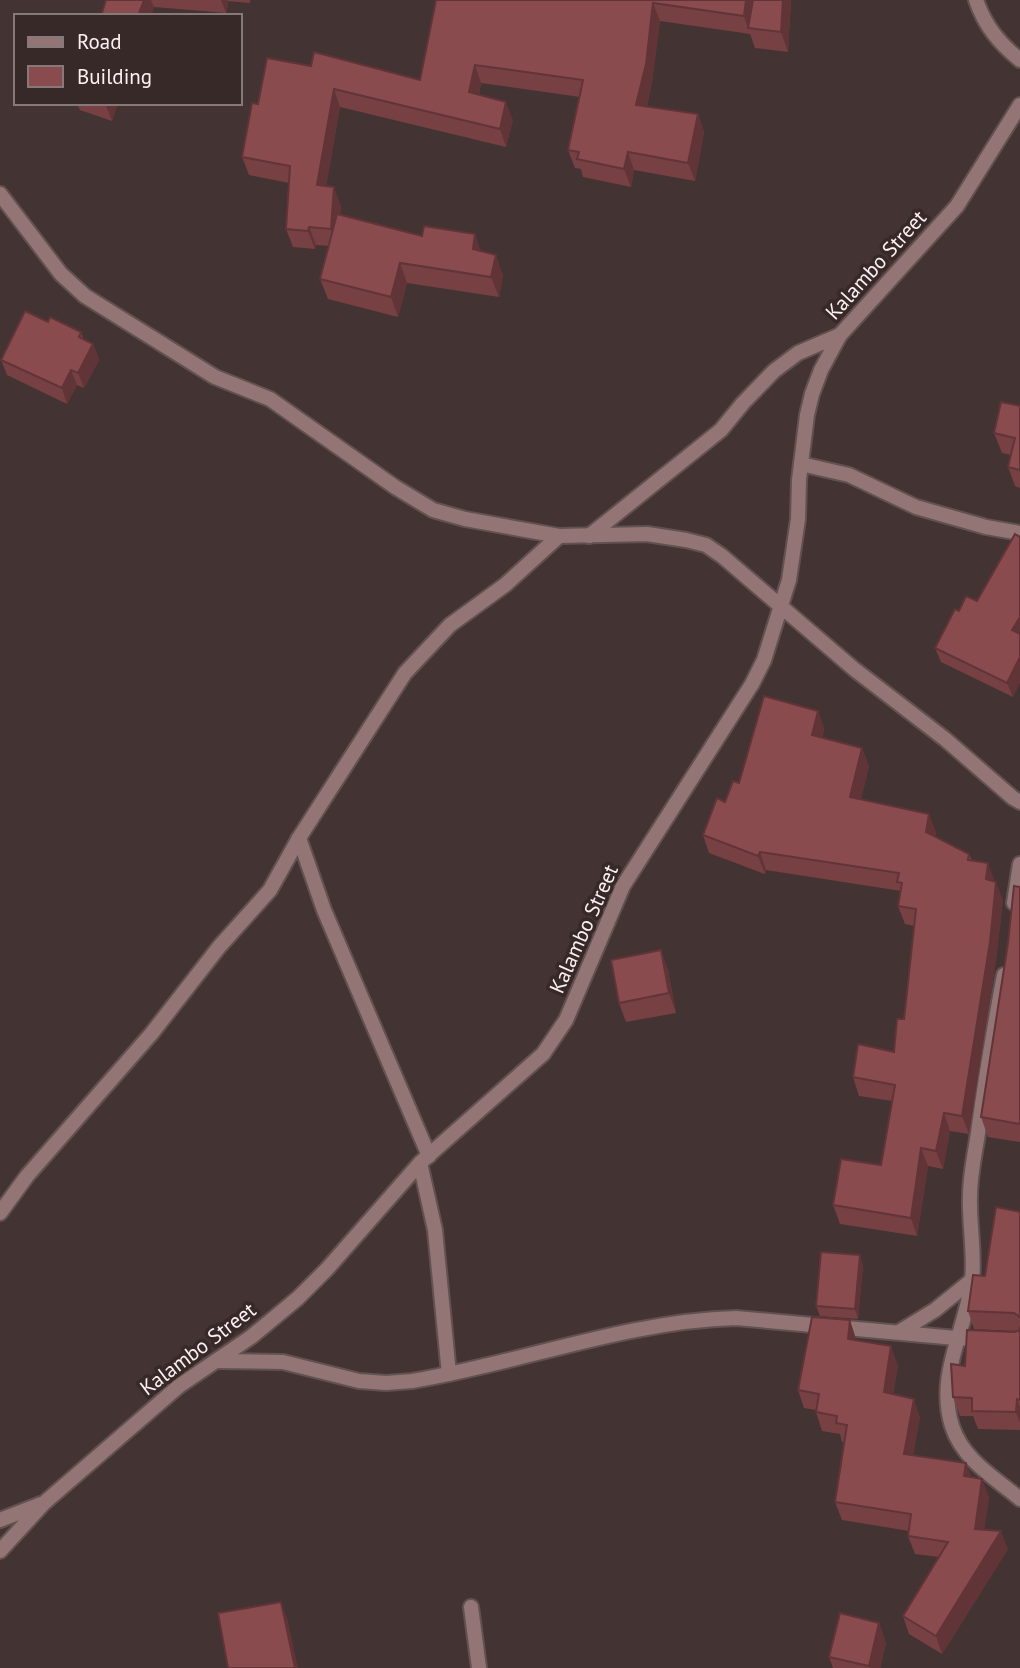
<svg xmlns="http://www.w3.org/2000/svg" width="1020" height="1668" viewBox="0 0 1020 1668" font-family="'PT Sans',sans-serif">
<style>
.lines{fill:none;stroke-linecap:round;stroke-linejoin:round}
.street-casing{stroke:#615151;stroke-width:18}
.street{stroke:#947575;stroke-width:14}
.wall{fill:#774043}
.shaded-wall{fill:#613437}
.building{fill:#8a4b4e;stroke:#613437;stroke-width:2}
.labels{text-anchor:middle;stroke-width:7;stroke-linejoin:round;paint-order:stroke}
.street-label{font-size:21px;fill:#fcf1f1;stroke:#382929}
</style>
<rect width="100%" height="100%" fill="#433333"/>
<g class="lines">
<defs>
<g id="street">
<path d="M976,0C985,26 999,43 1020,60"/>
<polyline points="0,194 61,274 85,296 215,377 270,399 395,487 433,510 465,519 559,536 647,534 686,540 706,545 722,556 854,669 945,739 1013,798 1020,802"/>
<polyline points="801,464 849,475 916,507 986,527 1020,533"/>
<polyline points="589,536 721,430 743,403 774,371 798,353 840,335"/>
<polyline points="299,838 324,910 429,1156"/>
<polyline points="1014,903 1020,864"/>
<path d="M1004,975C994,1028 985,1080 978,1133C975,1153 970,1175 970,1196C969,1224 975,1252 972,1281C966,1330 936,1375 952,1426C963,1460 994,1477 1020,1499"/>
<polyline points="420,1163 435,1230 449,1374"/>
<polyline points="0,1213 27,1176 152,1033 219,947 270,890 299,838 405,673 450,625 505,585 559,536"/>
<polyline points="899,1332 935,1310 972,1280"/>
<path d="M216,1361L283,1362L359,1381L386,1383L412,1381C521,1363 626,1321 736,1318L956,1338L1020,1341"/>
<polyline points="0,1520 41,1504"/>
<polyline points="0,1551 44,1503 179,1386 251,1337 298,1298 327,1269 420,1163 543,1054 566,1020 623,886 752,684 764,660 789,580 798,519 799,480 807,415 812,394 821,370 840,335 957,206 1020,105"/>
<polyline points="471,1607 479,1668"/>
</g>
</defs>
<use href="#street" class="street-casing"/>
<use href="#street" class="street"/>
</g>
<g class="wall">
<polygon points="106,0 250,0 250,3 227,1 228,4 226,13 154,7 151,16 101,16"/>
<polygon points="436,0 791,0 788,52 755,48 750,34 660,21 652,82 647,106 698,114 704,132 695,181 634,170 631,187 583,177 581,169 575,168 568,150 580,97 481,83 479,95 513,120 506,147 340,107 326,186 341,205 340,214 481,251 503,275 499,297 407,283 398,317 328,299 320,279 329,246 316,245 315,249 293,247 286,229 289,183 249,175 242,157 258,104 311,66 420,80"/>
<polygon points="72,103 118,103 112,121 80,110 78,106"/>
<polygon points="48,322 81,332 84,340 93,344 99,360 84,388 77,385 67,404 7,375 1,360"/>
<polygon points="1020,406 1020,488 1015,486 1008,467 1011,455 1002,453 994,433"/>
<polygon points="1020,537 1020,682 1013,697 941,662 935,648 959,611 977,601"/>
<polygon points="818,711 824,729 822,738 862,748 869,766 861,799 936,832 935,837 969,854 972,860 995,882 1003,900 996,960 969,1134 950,1131 943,1169 928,1166 917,1236 840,1224 833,1205 881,1165 892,1101 859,1096 853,1077 894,1052 904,1019 914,926 905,924 898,906 901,891 766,870 765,874 709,853 703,835 739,783"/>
<polygon points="1020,887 1020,1142 988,1137 981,1117"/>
<polygon points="661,950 668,970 676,1013 626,1022 619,1003"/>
<polygon points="1020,1212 1020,1430 978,1429 973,1416 960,1416 953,1397 965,1366 1014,1332 1017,1331 974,1329 968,1311"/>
<polygon points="863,1265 858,1319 820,1316 816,1306"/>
<polygon points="856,1339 856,1340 898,1365 893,1394 920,1417 913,1455 966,1463 971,1477 989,1497 984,1529 1008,1549 942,1654 909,1634 903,1616 939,1557 915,1554 908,1536 909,1531 842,1520 835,1502 845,1442 842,1442 840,1434 822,1431 816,1412 816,1410 804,1408 798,1390"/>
<polygon points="879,1623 886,1643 880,1668 833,1668 829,1657"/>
</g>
<g class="shaded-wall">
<polygon points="144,0 151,0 154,7 151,16 138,16"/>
<polygon points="221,0 227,0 228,4 226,13"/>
<polygon points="746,0 754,0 748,28 750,34 744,16"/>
<polygon points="783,0 791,0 788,52 781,32"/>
<polygon points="653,3 660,21 652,82 643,123 636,105"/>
<polygon points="475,65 481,83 476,110 469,92"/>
<polygon points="334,89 340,107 323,203 317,185"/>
<polygon points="506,102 513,120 506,147 500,129"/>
<polygon points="105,103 118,103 112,121"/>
<polygon points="698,114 704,132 695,181 688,163"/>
<polygon points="628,152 634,170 631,187 624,169"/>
<polygon points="334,187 341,205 338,246 331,229"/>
<polygon points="309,227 316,245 315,249 308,231"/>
<polygon points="475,234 482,254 473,249"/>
<polygon points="496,255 503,275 499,297 491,277"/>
<polygon points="400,263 407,283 398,317 391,297"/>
<polygon points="93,344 99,360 84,388 78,373"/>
<polygon points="71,370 77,385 67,404 62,388"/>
<polygon points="1020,617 1020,641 1012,630"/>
<polygon points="1020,657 1020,682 1013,697 1007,683"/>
<polygon points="818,711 824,729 819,754 812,735"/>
<polygon points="862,748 869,766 857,816 850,797"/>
<polygon points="929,814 936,832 933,851 926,832"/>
<polygon points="760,852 766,870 765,874 758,856"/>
<polygon points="988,863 995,882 986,879"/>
<polygon points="996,882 1003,900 996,960 969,1134 962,1116"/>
<polygon points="661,950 668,970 676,1013 669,993"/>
<polygon points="944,1113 950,1131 943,1169 936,1151"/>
<polygon points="921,1148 928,1166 917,1236 911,1218"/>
<polygon points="860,1255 863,1265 858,1319 855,1309"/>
<polygon points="850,1320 856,1339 855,1357 848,1339"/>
<polygon points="891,1346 898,1365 891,1410 884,1392"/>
<polygon points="914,1399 920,1417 910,1472 904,1454"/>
<polygon points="1017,1399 1020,1408 1020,1423 1016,1412"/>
<polygon points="966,1463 973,1481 964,1476"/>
<polygon points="982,1479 989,1497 982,1547 975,1529"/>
<polygon points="1001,1531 1008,1549 942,1654 936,1636"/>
<polygon points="281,1602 288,1621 298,1668 295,1668"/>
<polygon points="879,1623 886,1643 880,1668 870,1668 869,1666"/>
</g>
<g class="building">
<polygon points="106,0 144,0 138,16 101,16"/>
<polygon points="436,0 746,0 744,16 653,3 646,64 636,105 698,114 688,163 628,152 624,169 577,159 579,152 568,150 583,80 475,65 469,92 506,102 500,129 334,89 317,185 334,187 331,229 309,227 308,231 286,229 290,166 242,157 252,103 258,104 267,58 311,66 314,52 420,80"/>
<polygon points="753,0 783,0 781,32 748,28"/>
<polygon points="337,214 422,236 424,226 475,234 473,249 496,255 491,277 400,263 391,297 320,279"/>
<polygon points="25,311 48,322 50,317 81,332 79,337 93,344 78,373 71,370 62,388 1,360"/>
<polygon points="1001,402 1020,406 1020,470 1008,467 1015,438 994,433"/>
<polygon points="1015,534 1020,537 1020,617 1012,630 1020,634 1020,657 1007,683 935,648 955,609 959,611 966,596 977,601"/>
<polygon points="764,696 818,711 812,735 862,748 850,797 929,814 926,832 969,854 968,860 988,863 986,879 996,882 990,942 962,1116 944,1113 936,1151 921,1148 911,1218 833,1205 841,1159 881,1165 895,1085 853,1077 858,1044 894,1052 897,1019 904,1019 916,909 898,906 902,883 897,882 899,873 760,852 758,856 703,835 717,798 725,802 733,781 739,783"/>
<polygon points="1014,886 1020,887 1020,1124 981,1117 1008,943"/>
<polygon points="661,950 669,993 619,1003 611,960"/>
<polygon points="996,1207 1020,1212 1020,1317 1014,1313 968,1311 973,1275 985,1276"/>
<polygon points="821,1252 860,1255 855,1309 816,1306"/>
<polygon points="812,1317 850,1320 848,1339 891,1346 884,1392 914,1399 904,1454 966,1463 964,1476 982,1479 975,1529 1001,1531 936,1636 903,1616 948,1542 908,1536 911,1514 835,1502 847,1425 836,1423 837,1416 816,1412 819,1394 798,1390"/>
<polygon points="1020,1328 1020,1400 1017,1399 1016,1412 972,1411 972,1398 953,1397 951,1364 965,1366 967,1330 1014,1332 1018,1331"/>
<polygon points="281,1602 295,1668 228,1668 218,1613"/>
<polygon points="840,1613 879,1623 869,1666 829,1657"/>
</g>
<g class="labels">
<g class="street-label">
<text transform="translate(876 265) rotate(-48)" y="7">Kalambo Street</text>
<text transform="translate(584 929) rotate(-66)" y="7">Kalambo Street</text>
<text transform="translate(198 1349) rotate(-37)" y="7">Kalambo Street</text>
</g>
</g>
<rect x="14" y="14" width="228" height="91" fill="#382929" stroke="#867979" stroke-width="2"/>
<rect x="28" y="37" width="35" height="10" fill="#947575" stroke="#867979" stroke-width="2"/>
<text x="77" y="49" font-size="21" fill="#fcf1f1">Road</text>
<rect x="28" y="66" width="35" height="21" fill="#8a4b4e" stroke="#867979" stroke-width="2"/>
<text x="77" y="84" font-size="21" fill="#fcf1f1">Building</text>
</svg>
